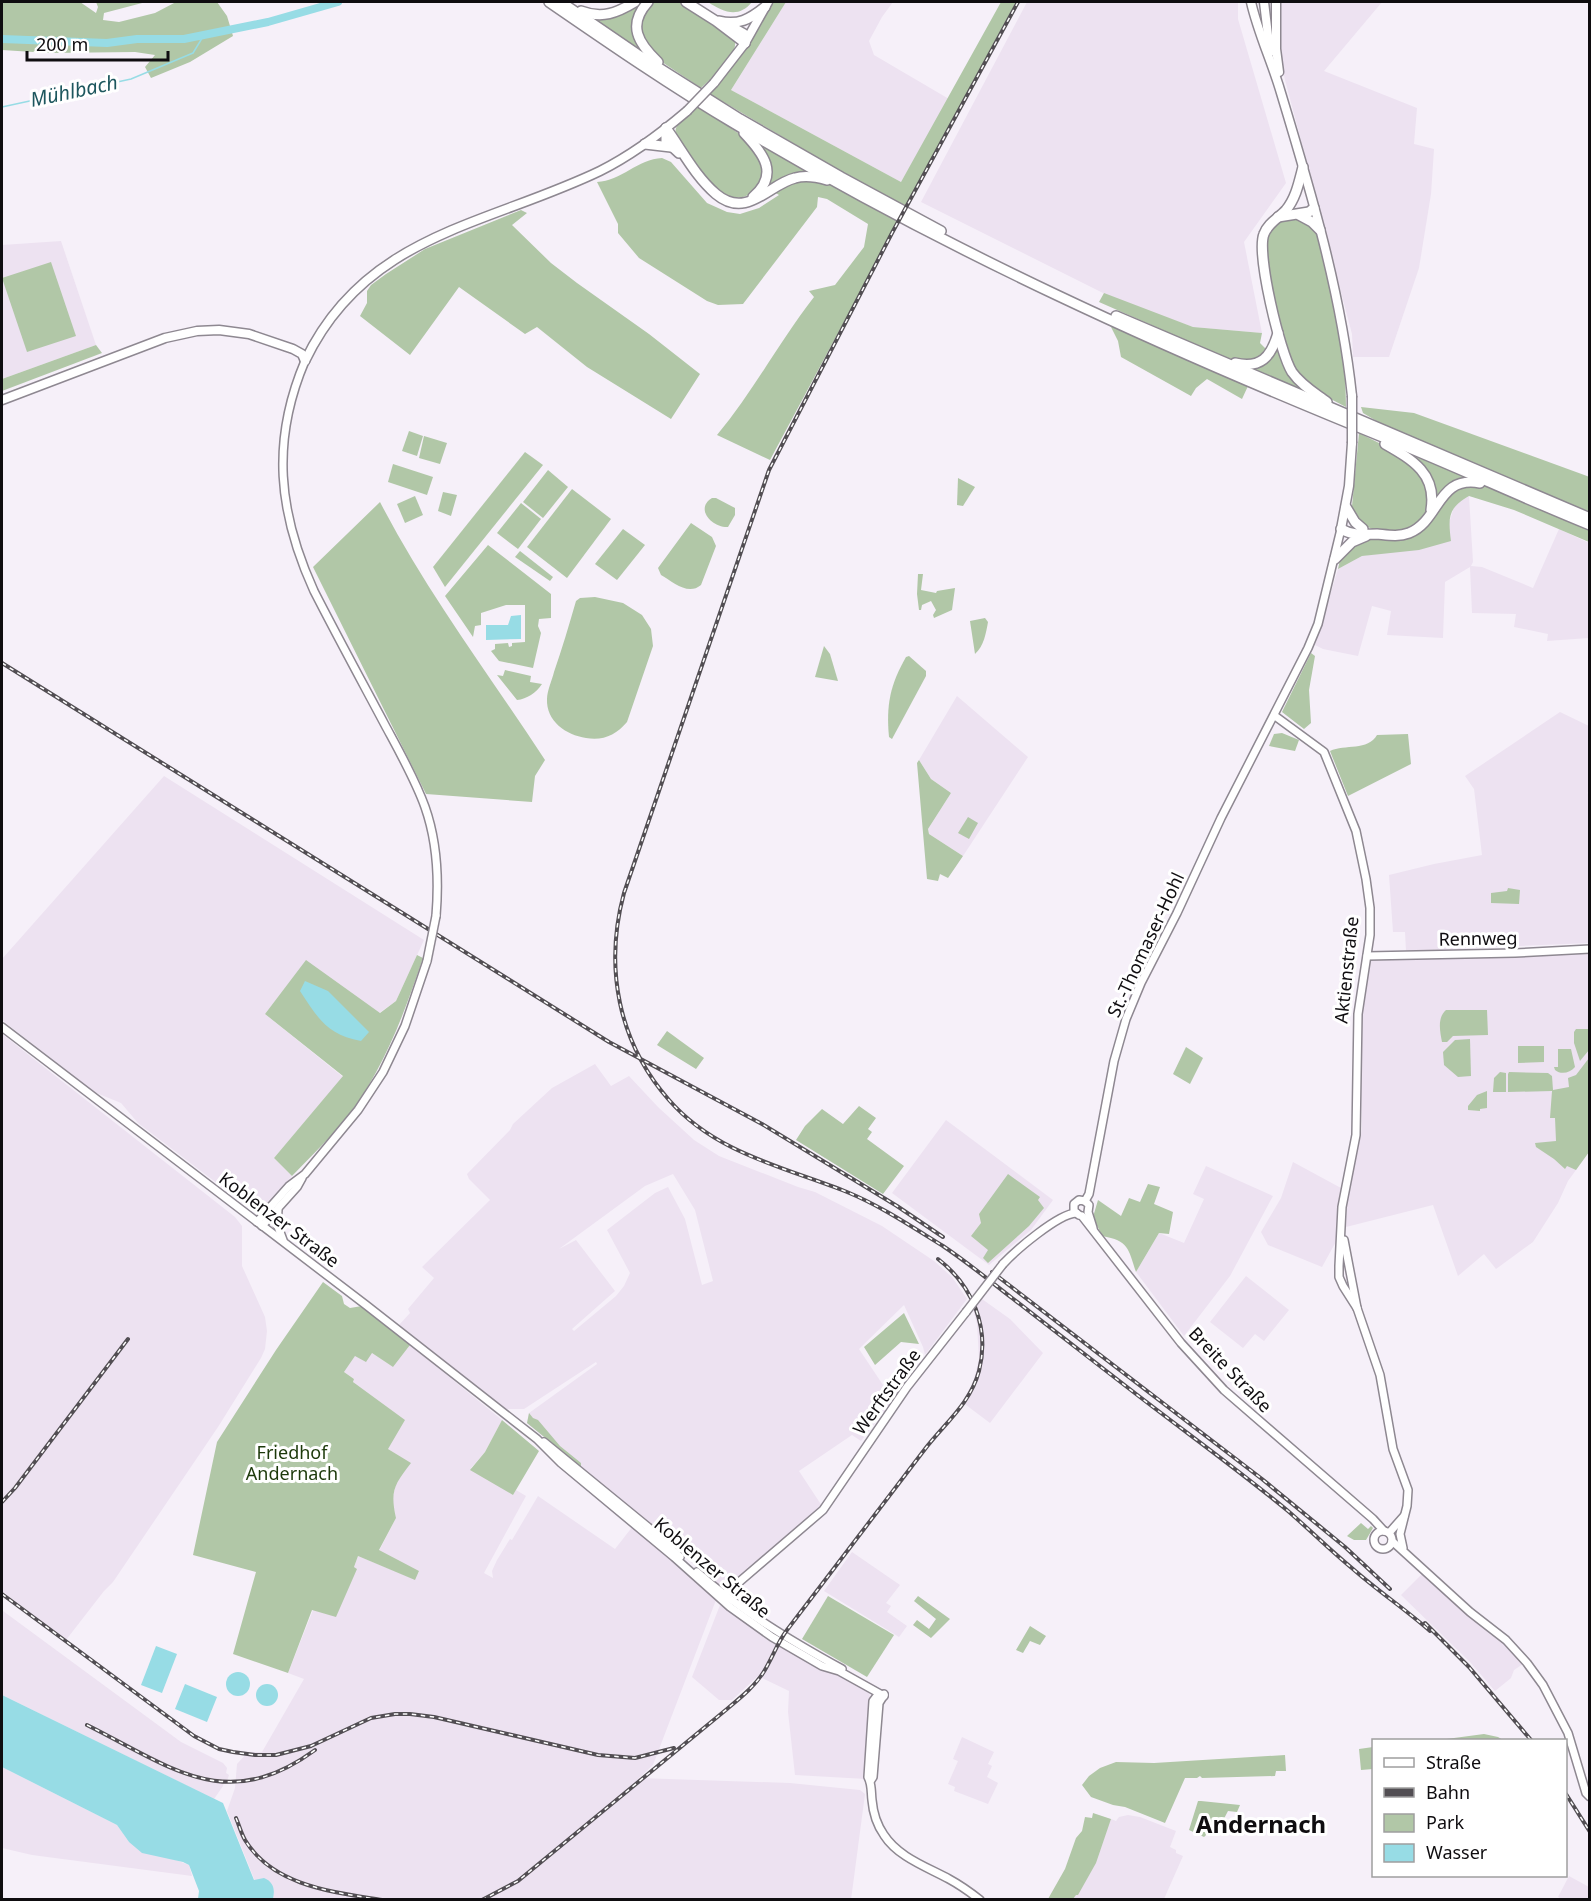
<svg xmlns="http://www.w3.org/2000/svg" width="1591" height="1901" viewBox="0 0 1591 1901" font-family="'Noto Sans',sans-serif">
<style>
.built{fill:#ede2f1;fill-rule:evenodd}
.green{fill:#b1c7a7}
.water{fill:#97dce5}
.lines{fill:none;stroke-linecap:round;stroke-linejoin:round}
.stream{stroke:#97dce5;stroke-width:1.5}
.river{stroke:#97dce5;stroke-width:8}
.minor-casing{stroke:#8e8891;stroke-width:10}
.major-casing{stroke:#8e8891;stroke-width:11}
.highway-casing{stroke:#8e8891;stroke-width:12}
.minor{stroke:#fff;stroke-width:7}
.major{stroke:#fff;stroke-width:8}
.highway{stroke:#fff;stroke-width:9}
.rail-casing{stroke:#524e53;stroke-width:4}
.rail{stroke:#fff;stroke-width:1.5;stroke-dasharray:4.5;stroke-linecap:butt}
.minor-bridge-casing{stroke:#8e8891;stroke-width:10;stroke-linecap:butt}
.major-bridge-casing{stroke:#8e8891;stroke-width:11;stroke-linecap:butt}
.minor-bridge{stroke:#fff;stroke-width:7}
.major-bridge{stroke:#fff;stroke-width:8}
.labels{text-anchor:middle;stroke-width:6;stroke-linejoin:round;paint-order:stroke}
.street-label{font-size:18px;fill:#0f0d10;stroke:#fff}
.park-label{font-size:18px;fill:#1c390a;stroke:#fff}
.water-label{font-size:20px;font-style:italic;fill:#1d575e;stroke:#fff}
.district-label{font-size:24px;font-weight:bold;fill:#0f0d10;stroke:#fff}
</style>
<rect width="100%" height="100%" fill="#f6f0f9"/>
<g class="built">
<polygon points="786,2 893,2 882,17 869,41 874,55 949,99 901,182 731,90"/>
<polygon points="1027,2 1238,2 1238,19 1286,183 1244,242 1262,333 1193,327 1117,300 921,202"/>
<polygon points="1279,2 1382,2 1324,71 1417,108 1414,144 1434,149 1431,194 1419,268 1389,357 1353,357 1352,334 1279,57"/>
<polygon points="61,241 96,345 2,379 2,245"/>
<polygon points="1469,496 1473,562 1471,566 1482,567 1533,588 1559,529 1589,543 1589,638 1547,641 1548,634 1514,627 1516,614 1472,613 1470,567 1445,582 1443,638 1387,635 1391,611 1372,606 1358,656 1323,649 1315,645 1338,569 1362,556 1388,552 1449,523 1455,504"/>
<polygon points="957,696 1028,757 963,856 929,834 928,829 951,793 931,779 919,760"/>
<polygon points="1560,712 1589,726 1590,791 1587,793 1590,794 1589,943 1406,951 1405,932 1393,932 1389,875 1434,864 1482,855 1474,789 1465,776"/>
<polygon points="164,776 424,940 396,1001 379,1013 306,961 265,1014 343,1077 274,1158 292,1176 258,1212 235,1197 138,1123 121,1103 94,1092 2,1020 2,959"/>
<polygon points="1589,952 1589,1152 1568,1181 1558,1203 1533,1242 1496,1269 1484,1254 1458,1276 1433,1205 1346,1227 1347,1203 1362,1129 1360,1009 1370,958 1514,957"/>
<polygon points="2,1034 235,1217 242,1226 242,1266 265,1317 267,1331 265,1349 261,1358 218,1427 113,1582 104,1591 66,1640 2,1591"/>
<path d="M595,1064L611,1086L629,1076L658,1107L694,1140L719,1156L798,1187L815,1192L882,1226L934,1261L952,1277L967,1299L925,1355L923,1347L904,1305L859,1349L893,1400L861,1441L852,1435L799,1471L822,1506L723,1592L662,1535L527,1423L529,1413L597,1364L596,1362L524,1409H506L399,1325L410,1313L408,1309L434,1278L422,1267L490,1200L469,1179L467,1174L510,1130L513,1124L552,1088ZM673,1174L695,1210L713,1281L702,1285L685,1219L668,1187L655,1193L607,1230L630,1273L624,1286L616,1296L574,1331L572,1329L615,1291L576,1240L559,1249L645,1186Z"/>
<polygon points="946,1120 1053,1200 1031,1230 989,1265 892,1193"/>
<polygon points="1293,1162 1341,1188 1337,1210 1338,1238 1322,1267 1268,1245 1261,1232 1281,1198"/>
<polygon points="1206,1166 1273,1196 1230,1276 1184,1336 1136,1272 1159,1233 1184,1243 1204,1199 1193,1194"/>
<polygon points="1246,1276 1289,1310 1264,1341 1255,1334 1243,1348 1210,1322"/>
<polygon points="982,1299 1010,1319 1043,1353 990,1423 962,1402 973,1383 979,1359 977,1324 973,1309"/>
<polygon points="410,1345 502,1420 485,1452 471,1468 513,1495 516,1490 526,1496 484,1573 493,1578 492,1571 497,1560 510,1539 512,1540 538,1496 615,1549 633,1526 716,1600 653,1765 639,1778 790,1783 860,1790 865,1794 851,1900 273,1899 274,1893 255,1881 227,1811 235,1788 237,1764 248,1752 262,1752 304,1679 288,1673 313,1610 357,1569 354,1567 358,1556 414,1579 419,1572 379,1551 396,1518 392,1499 397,1480 410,1463 388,1449 353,1381 354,1379 344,1372 355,1356 372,1353 393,1367"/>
<polygon points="852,1552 900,1585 886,1603 891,1606 887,1612 907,1626 899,1637 824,1591"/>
<polygon points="1423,1573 1507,1643 1523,1664 1514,1670 1511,1678 1495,1691 1470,1662 1401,1595"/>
<polygon points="720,1605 785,1646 869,1693 871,1700 866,1779 795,1775 788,1712 789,1691 758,1676 732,1700 719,1700 692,1677"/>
<polygon points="3,1611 181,1742 223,1763 227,1768 226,1773 229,1775 227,1781 224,1782 223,1786 214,1799 2,1695 2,1614"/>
<polygon points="962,1737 994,1752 988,1764 992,1766 987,1777 998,1783 988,1804 954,1791 955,1787 948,1784 958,1761 953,1759"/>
<polygon points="2,1767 117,1825 129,1842 189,1865 192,1876 32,1855 2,1848"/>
<polygon points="1128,1815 1140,1817 1176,1831 1170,1847 1176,1850 1176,1853 1183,1856 1164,1899 1073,1900 1111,1819 1116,1821 1119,1817"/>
<polygon points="1569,1876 1589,1887 1589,1899 1562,1899 1558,1897"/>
</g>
<g class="green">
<polygon points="2,2 80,2 96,13 98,7 96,2 146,2 104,13 103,20 119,22 155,13 176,2 217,2 227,16 233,36 190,62 151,78 145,67 155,55 135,52 49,53 2,50"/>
<polygon points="638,2 646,2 636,14 644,53 592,19"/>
<path d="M655,2L683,3L735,41C737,61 712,77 701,88L659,60L644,43L639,22L648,6Z"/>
<path d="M708,2H752C739,18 724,13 708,2Z"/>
<polygon points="773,2 786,2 731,90 901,182 1001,2 1016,2 905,207 864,185 710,94 749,45"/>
<path d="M699,106L748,140L762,158L763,179C757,186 752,195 743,197C735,199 727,196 721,191C711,184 671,140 676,128C680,118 693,113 699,106Z"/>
<polygon points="757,140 810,172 759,197 766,185"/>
<path d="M662,158L671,162L707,203L727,212L740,214L759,208L779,195L774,192L797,179L829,184L898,221L770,460L717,435C753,392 779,342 814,297L809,291L835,285L864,247L868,224L827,199L818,197L817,207L743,304L718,305L707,301L639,258L618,233V224L597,182C621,181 638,159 662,158Z"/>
<polygon points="521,210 527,213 512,225 551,263 577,283 649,334 700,374 671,419 587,367 537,327 525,334 459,287 410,355 360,316 367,303 367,291 371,285 386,274 425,249"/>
<path d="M1299,218C1306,221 1313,226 1316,233C1321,242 1322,254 1325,264C1338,311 1346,359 1346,407L1323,395L1298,376L1287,355L1265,257L1268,234L1272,228L1282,220Z"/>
<polygon points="51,262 76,336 27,352 2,278"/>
<path d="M1104,293L1193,327L1262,333L1260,343L1269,352C1255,364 1241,362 1224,357L1099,302Z"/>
<polygon points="1110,325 1248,386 1242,399 1207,379 1196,388 1191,396 1121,357 1118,341"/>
<polygon points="1278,342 1284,358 1317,398 1247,367"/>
<polygon points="96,345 102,353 2,391 2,379"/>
<polygon points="1361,407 1414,413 1587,476 1589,477 1589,513 1385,426 1363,413"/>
<polygon points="409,431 423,436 417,456 402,451"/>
<path d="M1359,433L1395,451L1425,477C1426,487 1431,501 1428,510C1420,541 1356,539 1352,506Z"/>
<polygon points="424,436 447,443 440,464 419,458"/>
<polygon points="1403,450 1469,478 1435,504 1434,496"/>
<polygon points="525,452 543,465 445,587 433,567"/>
<polygon points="393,464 433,477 427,495 388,482"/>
<polygon points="548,470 568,487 543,518 523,502"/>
<polygon points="958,478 975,487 963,506 957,505"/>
<path d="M1473,483L1485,486L1589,529V542L1514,510L1469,496C1448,508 1448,517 1451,541L1419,550L1362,556L1338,569C1344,534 1383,537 1410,535L1448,493Z"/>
<polygon points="572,489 611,519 567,578 527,547"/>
<polygon points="443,492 457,495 451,516 438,511"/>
<polygon points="415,496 423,515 405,523 397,504"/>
<path d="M712,498H716L735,508V515L728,527C713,528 694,509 712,498Z"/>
<path d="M380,502C427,593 489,674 545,760L535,776L532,802L426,794L313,567Z"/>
<polygon points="521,503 541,519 518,549 497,533"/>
<path d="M691,523L712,537L716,546L701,585C688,596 673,582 661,575L658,568Z"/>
<polygon points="623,529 645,545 617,580 595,564"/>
<polygon points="488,545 551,594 551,618 539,619 538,626 541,633 533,668 499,661 491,651 495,649 495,644 508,643 509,647 512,646 512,643 525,642 525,605 506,605 481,613 481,625 475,626 473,637 445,596"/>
<polygon points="520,551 553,577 550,581 515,557"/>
<polygon points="918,574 923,574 921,590 936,593 937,591 955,588 952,610 934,618 933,615 936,610 931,601 922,605 921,610 919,610 917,594"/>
<path d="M595,597L623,603L642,615L651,629L653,646L627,722C616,735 603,741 586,738C566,735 546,721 547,699C547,691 552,680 554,672C562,649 569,625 576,601L580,598Z"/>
<path d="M985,618L988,622C986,633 984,646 975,654L970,621Z"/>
<polygon points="824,646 830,654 838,681 815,677"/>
<polygon points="1311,653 1315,656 1309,690 1311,723 1304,729 1282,712"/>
<path d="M909,656L926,671V676L892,739L889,737C886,705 890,685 906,657Z"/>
<path d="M505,670L531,676L530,682L542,684C536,693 527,699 517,700L497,675L503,676Z"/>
<polygon points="1282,733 1299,740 1295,751 1269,746 1274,734"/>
<path d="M1408,734L1411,764L1348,796L1330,751C1345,744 1368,751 1377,735Z"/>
<polygon points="919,760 931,779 951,793 928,829 929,834 963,856 948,878 940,874 938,881 927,879 917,763"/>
<polygon points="968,817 978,823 969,839 958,833"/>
<polygon points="1508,888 1520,890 1519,904 1491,903 1491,893 1507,891"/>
<path d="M417,955L423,958C403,1017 381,1077 340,1126C325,1143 308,1159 292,1176L274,1158L343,1076L265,1014L306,960L380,1013L396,1001Z"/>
<path d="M1446,1010H1487L1488,1035L1453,1036L1447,1042H1442C1440,1031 1437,1018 1446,1010Z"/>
<polygon points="1576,1029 1589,1029 1589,1050 1580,1061 1574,1043 1574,1032"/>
<polygon points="667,1031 704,1058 696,1069 657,1045"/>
<polygon points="1470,1039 1471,1076 1458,1077 1444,1065 1443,1052 1455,1040"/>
<polygon points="1518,1046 1544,1046 1544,1062 1518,1063"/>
<polygon points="1186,1047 1203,1058 1190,1084 1173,1074"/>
<path d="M1558,1049H1571L1575,1067C1570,1073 1561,1075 1555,1070L1554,1067H1558Z"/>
<polygon points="1589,1058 1589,1152 1576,1170 1567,1166 1565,1169 1554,1159 1536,1147 1535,1143 1556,1141 1555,1118 1550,1118 1552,1091 1508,1092 1508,1074 1509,1072 1548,1073 1552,1076 1553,1090 1569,1087 1568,1078 1576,1075"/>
<polygon points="1500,1072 1506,1073 1506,1092 1493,1092 1494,1078"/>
<polygon points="1487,1091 1487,1108 1480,1109 1480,1111 1468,1110 1468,1106 1477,1095"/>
<polygon points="859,1106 876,1118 868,1129 872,1132 867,1139 904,1166 883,1194 796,1140 805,1126 822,1109 843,1124"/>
<polygon points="1008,1174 1040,1197 1038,1200 1044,1208 1029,1226 988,1263 983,1258 988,1250 971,1236 981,1223 979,1214"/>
<path d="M1148,1184L1160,1187L1154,1204L1173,1212L1169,1234L1159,1233L1136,1272C1128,1248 1129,1241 1102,1236L1093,1217L1098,1200L1121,1216L1129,1198L1140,1202Z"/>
<path d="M323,1282L342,1296L344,1304L350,1308L362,1306L410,1345L393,1367L372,1353L366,1362L355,1356L344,1372L354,1379L353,1382L405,1420L388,1449L411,1463C394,1485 390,1491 396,1518L379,1550L419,1571L415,1580L358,1556L354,1567L357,1569L336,1617L312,1610L288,1673L233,1654L256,1572L193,1555L217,1442L276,1350Z"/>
<polygon points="904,1313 919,1344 901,1342 875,1365 864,1347"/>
<polygon points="529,1413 533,1418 538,1420 560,1446 581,1463 581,1467 527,1423"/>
<polygon points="502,1420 539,1451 513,1495 470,1470 485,1452"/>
<polygon points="1361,1523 1368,1529 1371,1526 1373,1528 1366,1540 1354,1540 1347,1536"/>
<polygon points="828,1596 894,1635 867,1677 802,1639"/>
<polygon points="918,1596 950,1619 931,1638 913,1625 917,1620 929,1629 936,1619 914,1601"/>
<polygon points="1030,1626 1046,1636 1040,1645 1030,1641 1023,1653 1016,1650"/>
<polygon points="1484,1734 1498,1737 1503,1740 1439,1740"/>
<polygon points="1373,1747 1373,1769 1361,1770 1359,1749"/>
<polygon points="1285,1755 1286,1771 1276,1771 1275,1776 1202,1778 1200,1776 1197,1778 1185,1778 1165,1823 1125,1807 1113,1805 1091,1797 1082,1785 1089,1776 1100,1768 1116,1762 1154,1763"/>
<polygon points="1198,1801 1201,1801 1240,1805 1237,1812 1228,1811 1217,1832 1210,1831 1204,1837 1189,1830"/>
<polygon points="1093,1813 1111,1819 1096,1863 1078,1895 1076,1895 1073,1899 1048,1899 1065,1869 1076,1838 1082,1831 1085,1817 1092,1818"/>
</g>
<g class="water">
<polygon points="521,615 521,639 486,640 486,625 508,625 511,616"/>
<path d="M305,981L328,991L369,1032L361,1041C327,1035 317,1017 300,991Z"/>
<polygon points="156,1646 177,1654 162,1693 141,1685"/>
<circle cx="238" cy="1684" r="12"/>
<circle cx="267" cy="1695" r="11"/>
<polygon points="185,1684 217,1697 207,1722 175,1709"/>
<path d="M2,1695L223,1803L254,1880L264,1878C274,1882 275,1890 273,1899H198L199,1891L189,1865L183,1862L142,1853L129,1842L117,1825L2,1767Z"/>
</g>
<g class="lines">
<polyline class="stream" points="2,107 131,79 193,53 204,35"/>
<polyline class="river" points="2,39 107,43 137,39 184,39 268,22 338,2"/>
<defs>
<g id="minor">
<path d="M305,361C271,441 278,512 314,591C337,636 361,680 385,725C399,751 415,779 425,807C437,841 439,880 436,916"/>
<polyline points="1275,716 1324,752 1356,831 1366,879 1370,908 1370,935 1358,1014 1356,1135 1342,1207 1339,1266 1339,1277 1343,1286 1357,1308"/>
<polyline points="1367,956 1515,953 1590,949"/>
<polyline points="2,1027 366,1305 537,1439 561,1463 674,1557 730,1607 772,1637 822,1666 839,1671 884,1696"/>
<polyline points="1085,1201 1089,1194 1114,1061 1126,1019 1141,983 1177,913 1221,818 1308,648 1318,624 1341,529"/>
<polyline points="1085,1201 1089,1205 1088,1212 1093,1228"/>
<polyline points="278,1210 277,1224 283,1240"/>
<polyline points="1079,1215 1074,1211 1074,1204 1079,1200 1085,1201"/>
<polyline points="1082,1216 1181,1343 1224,1390 1373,1519 1384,1531"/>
<polyline points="257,1222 289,1186 305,1174 358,1110 383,1072 405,1026 427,961"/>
<polyline points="262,1226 297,1187 302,1178"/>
<polyline points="1344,1240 1357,1308 1380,1375 1393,1449 1408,1490 1407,1506 1400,1534 1403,1548"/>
<path d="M1003,1264C1016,1250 1058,1214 1076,1213"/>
<polyline points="544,1442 648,1527 680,1557"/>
<circle cx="1383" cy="1540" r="9"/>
<polyline points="1389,1533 1404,1516"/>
<polyline points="1392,1541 1470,1612 1506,1640 1527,1663 1543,1685 1568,1733 1586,1793 1590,1797"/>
<path d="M697,1572C741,1611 791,1641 842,1669"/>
<polyline points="724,1595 823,1510 907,1387 966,1312"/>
<path d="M884,1694L876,1697L873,1701L868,1777C872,1784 871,1792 872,1800C873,1812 877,1825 884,1835C898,1857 927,1867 949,1879C960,1885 970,1892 980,1900"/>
<polyline points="871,1780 873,1777 879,1703 884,1695"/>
</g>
<g id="major">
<path d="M1251,2C1258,33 1272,62 1281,93C1311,192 1341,292 1352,396"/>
<polyline points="1264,2 1270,52"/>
<polyline points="1276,2 1276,49 1279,72"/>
<polyline points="714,83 745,43 768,2"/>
<path d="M305,361C365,234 488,225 600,171C632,155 660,134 687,111"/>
<polyline points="2,400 165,338 197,331 219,330 249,334 293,349 302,354 305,361"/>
<polyline points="1341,529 1349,486 1352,443"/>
</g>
<g id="highway">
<path d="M549,2C610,44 671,86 735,124C943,249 1165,349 1390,440C1457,467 1523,498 1590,525"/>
<polyline points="561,2 637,54 740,119 841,177 941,231"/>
<path d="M648,2C627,25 638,43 658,62"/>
<polyline points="686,2 716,21 745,43"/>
<path d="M581,11C602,19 617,13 635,2"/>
<path d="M719,21C738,26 750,19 765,7"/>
<polyline points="728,25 744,34 745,43"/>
<path d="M666,128C682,150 695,176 716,194C747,220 769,184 795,178C805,175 817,177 827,180"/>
<polyline points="666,128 666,141 679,153"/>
<path d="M744,133C763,153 780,174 753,197"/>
<polyline points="645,144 671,147"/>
<path d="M1303,167C1299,182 1296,198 1286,210C1279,218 1268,223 1264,234C1256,253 1280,353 1292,372C1301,385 1315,393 1327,402"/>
<polyline points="1299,215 1312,222 1320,230"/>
<polyline points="1278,217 1309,212 1314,208"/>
<polyline points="1116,316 1590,518"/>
<path d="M1235,363C1261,369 1271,357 1278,333"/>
<path d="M1385,444C1413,460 1437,474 1431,510"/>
<polyline points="1346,507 1355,522 1363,529"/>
<path d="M1341,529C1353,536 1364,534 1377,534C1388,535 1398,537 1409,533C1440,521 1437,475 1480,483"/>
<polyline points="1335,559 1352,542 1366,536"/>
</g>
</defs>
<use href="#minor" class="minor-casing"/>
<use href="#major" class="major-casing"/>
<use href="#highway" class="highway-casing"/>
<use href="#minor" class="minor"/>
<use href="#major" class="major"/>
<use href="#highway" class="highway"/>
<defs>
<g id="rail">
<path d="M1018,2L892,233L769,470L624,893C604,967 618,1042 669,1100C715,1153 784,1167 847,1192C881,1206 912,1227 943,1246C967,1262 990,1281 1012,1298C1051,1328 1089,1358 1127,1387C1181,1429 1236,1468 1288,1511C1310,1530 1331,1551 1353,1569C1378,1591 1405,1609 1430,1631"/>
<polyline points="2,663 609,1042 762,1124 897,1206 943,1237"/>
<polyline points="992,1272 1262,1479 1345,1547 1390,1589"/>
<polyline points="2,1502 15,1488 128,1339"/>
<polyline points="2,1594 194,1736 219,1749 233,1752 255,1755 276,1755 311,1746 371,1718 395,1714 410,1714 434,1717 598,1755 635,1758 674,1748"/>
<polyline points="1425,1623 1469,1667 1531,1740"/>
<path d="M87,1725C171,1767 226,1815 315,1750"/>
<polyline points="1566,1794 1590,1832"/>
<path d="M236,1818C239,1825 241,1833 245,1840C273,1886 333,1892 382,1900"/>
<path d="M482,1900L518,1881L727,1709C740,1698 754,1687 763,1673C772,1659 777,1643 787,1630C833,1570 879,1509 925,1449C945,1423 970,1404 979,1371C990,1328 973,1286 938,1259"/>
</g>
</defs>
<use href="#rail" class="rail-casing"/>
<use href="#rail" class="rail"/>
<defs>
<g id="minor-bridge">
<polyline points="427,961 436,916"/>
<polyline points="966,1312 1003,1264"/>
</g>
<g id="major-bridge">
<polyline points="687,111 714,83"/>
<polyline points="1352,396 1352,443"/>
</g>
</defs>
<use href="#minor-bridge" class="minor-bridge-casing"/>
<use href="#major-bridge" class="major-bridge-casing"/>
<use href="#minor-bridge" class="minor-bridge"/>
<use href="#major-bridge" class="major-bridge"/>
</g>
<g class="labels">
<g class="street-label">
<text transform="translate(1478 939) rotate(-1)" y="6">Rennweg</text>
<text transform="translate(1146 945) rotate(-65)" y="6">St.-Thomaser-Hohl</text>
<text transform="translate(1347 970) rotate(-84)" y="6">Aktienstraße</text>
<text transform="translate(279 1220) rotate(37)" y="6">Koblenzer Straße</text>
<text transform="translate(1230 1370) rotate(46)" y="6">Breite Straße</text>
<text transform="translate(887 1392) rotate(-54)" y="6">Werftstraße</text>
<text transform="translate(712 1568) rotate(40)" y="6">Koblenzer Straße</text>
</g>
<g class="park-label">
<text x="292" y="1459">Friedhof<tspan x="292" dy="21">Andernach</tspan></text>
</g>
<g class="water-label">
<text transform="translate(74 91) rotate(-12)" y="7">Mühlbach</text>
</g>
<g class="district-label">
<text x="1261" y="1833">Andernach</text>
</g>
</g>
<rect width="1591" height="1901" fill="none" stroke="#0f0d10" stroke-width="6"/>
<rect x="1372" y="1739" width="195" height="138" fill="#ffffff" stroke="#9f9e9f" stroke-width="1.5"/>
<rect x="1384" y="1758" width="30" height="9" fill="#ffffff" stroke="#9f9e9f" stroke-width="1.5"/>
<text x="1426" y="1769" font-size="18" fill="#0f0d10">Straße</text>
<rect x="1384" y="1788" width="30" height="9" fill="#524e53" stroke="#9f9e9f" stroke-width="1.5"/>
<text x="1426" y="1799" font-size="18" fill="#0f0d10">Bahn</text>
<rect x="1384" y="1814" width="30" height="18" fill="#b1c7a7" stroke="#9f9e9f" stroke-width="1.5"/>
<text x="1426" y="1829" font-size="18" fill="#0f0d10">Park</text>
<rect x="1384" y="1844" width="30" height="18" fill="#97dce5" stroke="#9f9e9f" stroke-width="1.5"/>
<text x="1426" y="1859" font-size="18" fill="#0f0d10">Wasser</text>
<path d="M27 51v9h141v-9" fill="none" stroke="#0f0d10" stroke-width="3"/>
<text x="36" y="51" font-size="18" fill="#0f0d10" stroke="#ffffff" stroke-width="4.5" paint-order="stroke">200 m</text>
</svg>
